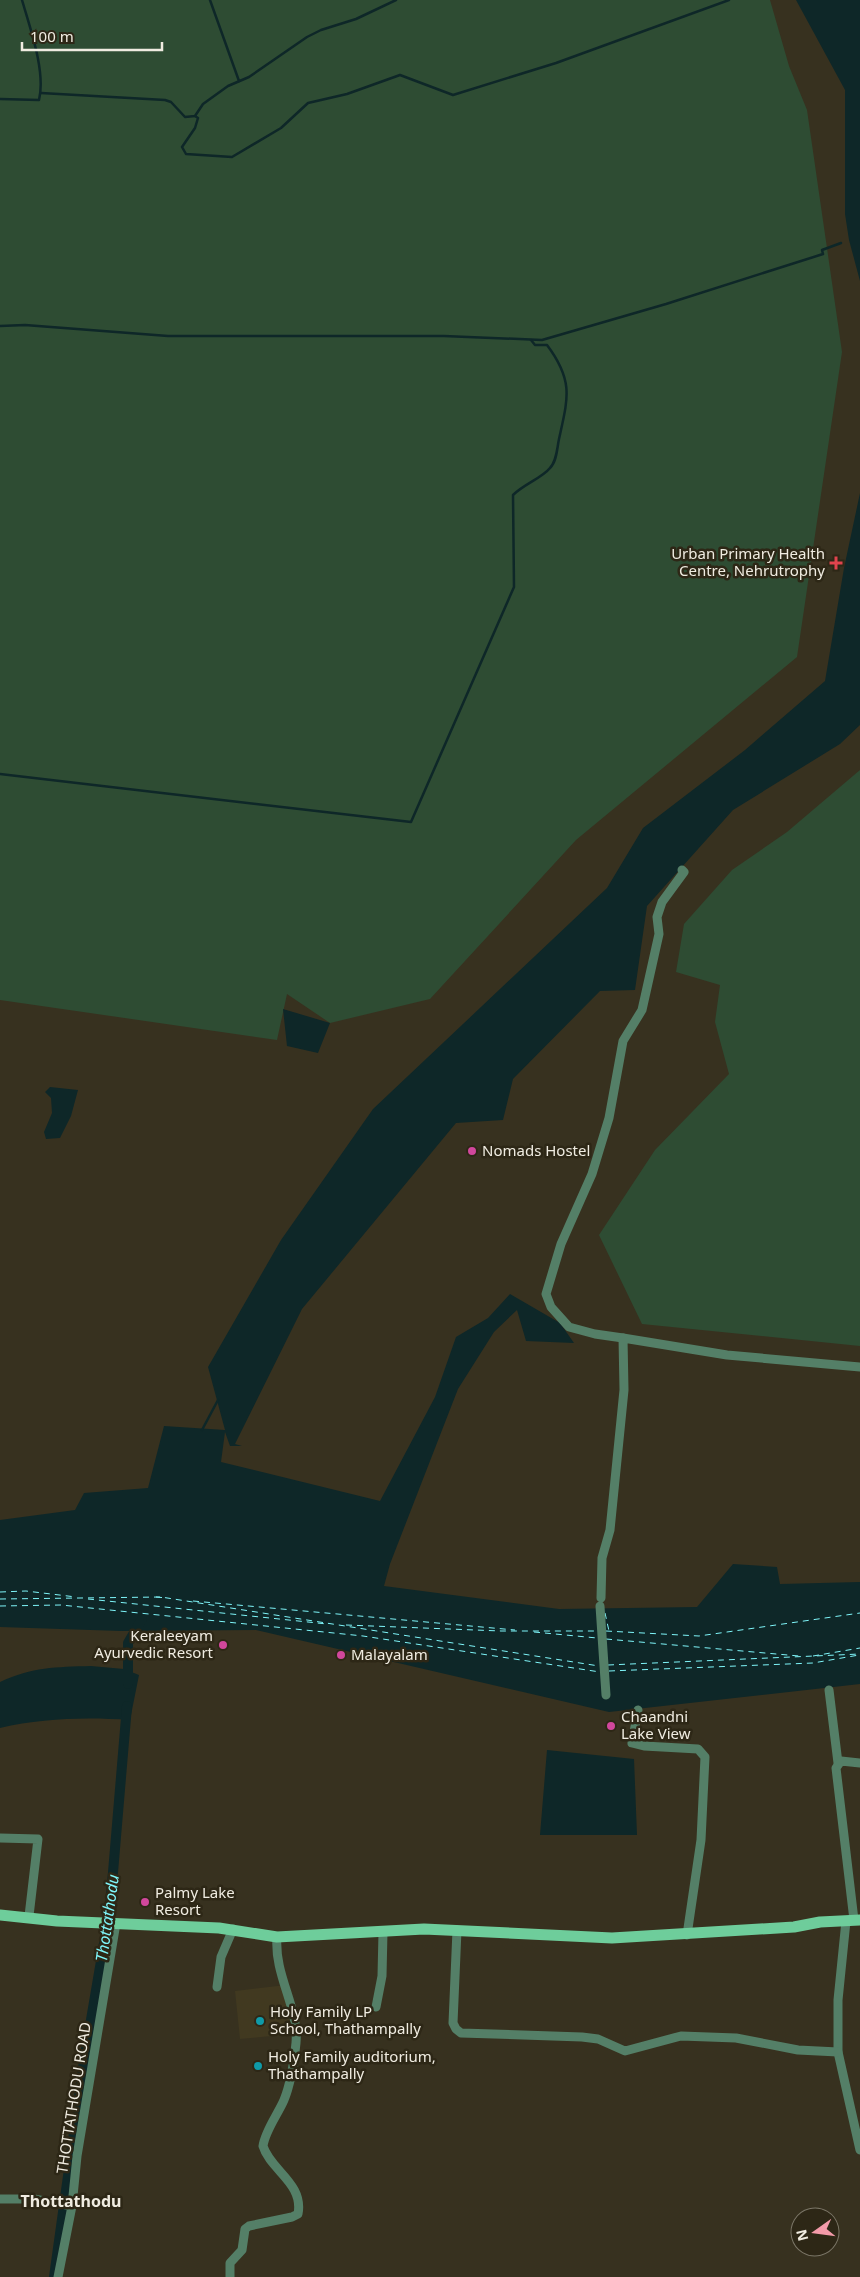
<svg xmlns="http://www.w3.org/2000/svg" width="860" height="2277" viewBox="0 0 860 2277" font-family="'Noto Sans',sans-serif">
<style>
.built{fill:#413920}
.green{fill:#2e4c33}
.water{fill:#0e2728}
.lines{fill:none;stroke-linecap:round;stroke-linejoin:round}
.stream{stroke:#0e2728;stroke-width:2.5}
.canal{stroke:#0e2728;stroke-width:10}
.ferry{stroke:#7ff6fa;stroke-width:1;stroke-dasharray:6 5;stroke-linecap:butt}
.minor{stroke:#547f67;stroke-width:9}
.major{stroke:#6ecd9b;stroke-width:11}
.health-dot{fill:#e0444e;stroke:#2d2716;stroke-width:2}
.hotel-dot{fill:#d1479c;stroke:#2d2716;stroke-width:2}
.culture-dot{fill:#0f9aa8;stroke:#2d2716;stroke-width:2}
.labels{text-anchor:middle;stroke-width:5;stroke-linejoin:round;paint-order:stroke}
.poi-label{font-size:15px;fill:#f0ece1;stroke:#2d2716;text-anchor:start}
.street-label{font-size:15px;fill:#f0ece1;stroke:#2d2716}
.water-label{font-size:16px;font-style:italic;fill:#7ff6fa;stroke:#2d2716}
.neighbourhood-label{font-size:16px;font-weight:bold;fill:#f0ece1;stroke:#2d2716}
</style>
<rect width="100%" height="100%" fill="#37311f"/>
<polygon class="built" points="286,1985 291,2034 240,2039 235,1991"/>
<g class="green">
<polygon points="0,0 770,0 789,66 807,110 842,352 797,657 576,840 430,999 330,1023 287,994 277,1040 0,1000"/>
<polygon points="860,770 860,1346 642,1324 599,1235 655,1150 729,1074 715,1022 720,985 676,972 684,924 732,870 787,832"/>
</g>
<g class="water">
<polygon points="796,0 860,0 860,281 849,240 845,214 845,90"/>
<polygon points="860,493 860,725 840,744 733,810 647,906 635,990 600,991 513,1079 503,1120 456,1123 302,1309 235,1444 242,1446 230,1446 225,1432 221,1462 380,1501 435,1397 456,1337 488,1318 510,1294 560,1323 574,1343 526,1341 517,1310 494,1332 458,1389 390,1564 384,1586 559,1609 697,1607 733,1564 777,1567 780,1584 860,1582 860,1684 609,1712 256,1630 121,1631 0,1627 0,1520 75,1510 84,1493 148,1488 164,1426 225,1430 208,1367 281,1240 373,1109 607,888 643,828 745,750 825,681 844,568"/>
<polygon points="283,1009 330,1023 318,1053 287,1046"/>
<polygon points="50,1087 78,1090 71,1116 60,1138 46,1139 44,1132 52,1113 51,1098 45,1092"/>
<path d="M91,1666L124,1669L139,1675L130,1720C86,1717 43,1718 0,1728V1682C33,1667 55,1667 91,1666Z"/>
<polygon points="547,1750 634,1759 637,1835 540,1835"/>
</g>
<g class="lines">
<g class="stream">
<polyline points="210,0 239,81"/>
<polyline points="41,93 165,100 171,102 185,117 195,116 203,104 228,86 249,77 307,37 321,30 356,19 396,0"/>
<path d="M0,99L39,100C46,72 30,28 22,0"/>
<polyline points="195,116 198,118 195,128 182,147 186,154 232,157 281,128 308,103 347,94 400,75 453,95 556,63 729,0"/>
<polyline points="0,326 25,325 168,336 444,336 542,340 666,304 823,254 822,250 841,243"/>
<path d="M0,774L411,822L514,587L513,495C524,484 542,478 550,468C557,461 557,448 559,439C568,398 574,381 547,345H535L531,340"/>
<polyline points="202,1430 218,1400"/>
</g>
<g class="canal">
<polyline points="128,1684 128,1643 142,1619"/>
<polyline points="54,2277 84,2061 110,1908 127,1706"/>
</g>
<g class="ferry">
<polyline points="0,1592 26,1591 76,1597"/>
<polyline points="156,1597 167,1598"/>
<polyline points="0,1599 161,1597 599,1666"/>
<polyline points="88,1599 327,1624"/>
<polyline points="193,1601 515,1630"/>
<polyline points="0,1606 61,1605 363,1636 600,1672"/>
<polyline points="605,1613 609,1631"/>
<polyline points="346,1625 501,1631 597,1631"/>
<polyline points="606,1631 699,1636 860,1613"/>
<polyline points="534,1632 597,1638"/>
<polyline points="606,1639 799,1656"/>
<polyline points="813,1656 860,1648"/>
<polyline points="608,1665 860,1654"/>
<polyline points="609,1671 813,1663 859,1655"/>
</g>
<g class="minor">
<polyline points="623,1338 595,1334 569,1327 551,1307 546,1294 561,1244 592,1174 609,1118 623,1041 642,1010 659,934 657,917 662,902 684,872 682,870"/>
<polyline points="601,1598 602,1558 610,1530 624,1390 623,1338 727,1355 860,1367"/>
<polyline points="600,1606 606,1695"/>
<polyline points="829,1690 838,1763"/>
<polyline points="638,1710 632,1743 644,1746 698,1749 705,1757 701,1840 687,1935"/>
<polyline points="0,1838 38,1839 29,1916"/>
<polyline points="854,1920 836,1768 841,1761 860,1763"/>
<polyline points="846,1921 838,2000 838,2052 860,2150"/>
<polyline points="457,1930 453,2023 456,2029 461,2033 582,2037 598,2039 625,2051 681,2036 736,2038 798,2050 838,2052"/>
<polyline points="217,1987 221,1957 233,1929"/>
<polyline points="376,2007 382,1976 383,1932"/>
<polyline points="0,2199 34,2199 72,2206"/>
<polyline points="58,2277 72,2206 77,2156 116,1923"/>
<path d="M230,2277V2263L242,2250L245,2229L249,2226L292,2217L298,2214C304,2183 270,2170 263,2146C265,2131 278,2114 284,2100C291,2083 294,2062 296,2043C299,2007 274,1976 277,1937"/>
</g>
<polyline class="major" points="0,1915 57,1921 219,1928 277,1937 424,1929 612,1938 794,1927 820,1922 860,1920"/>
</g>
<path class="health-dot" d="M833.5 555.5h5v5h5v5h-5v5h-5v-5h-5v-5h5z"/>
<g class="hotel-dot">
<circle cx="472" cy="1151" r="5"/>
<circle cx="223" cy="1645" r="5"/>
<circle cx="341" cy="1655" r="5"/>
<circle cx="611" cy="1726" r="5"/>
<circle cx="145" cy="1902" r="5"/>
</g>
<g class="culture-dot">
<circle cx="260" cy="2021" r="5"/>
<circle cx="258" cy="2066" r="5"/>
</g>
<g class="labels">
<g class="poi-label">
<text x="825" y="559" text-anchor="end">Urban Primary Health<tspan x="825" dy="17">Centre, Nehrutrophy</tspan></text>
<text x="482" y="1156">Nomads Hostel</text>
<text x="213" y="1641" text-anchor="end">Keraleeyam<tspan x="213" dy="17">Ayurvedic Resort</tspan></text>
<text x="351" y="1660">Malayalam</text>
<text x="621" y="1722">Chaandni<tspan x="621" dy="17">Lake View</tspan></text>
<text x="155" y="1898">Palmy Lake<tspan x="155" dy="17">Resort</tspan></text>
<text x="270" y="2017">Holy Family LP<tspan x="270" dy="17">School, Thathampally</tspan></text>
<text x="268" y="2062">Holy Family auditorium,<tspan x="268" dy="17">Thathampally</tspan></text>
</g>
<g class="street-label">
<text transform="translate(74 2098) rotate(-81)" y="5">THOTTATHODU ROAD</text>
</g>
<g class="water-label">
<text transform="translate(107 1918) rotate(-82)" y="6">Thottathodu</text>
</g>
<g class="neighbourhood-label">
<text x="71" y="2207">Thottathodu</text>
</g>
</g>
<g transform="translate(815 2232) rotate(256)"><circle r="24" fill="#2d2716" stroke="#7b7667"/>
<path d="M0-4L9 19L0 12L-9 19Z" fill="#f39aa9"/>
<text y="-8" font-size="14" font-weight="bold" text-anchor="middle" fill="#f0ece1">N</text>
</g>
<path d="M22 42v8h140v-8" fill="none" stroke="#f0ece1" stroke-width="2.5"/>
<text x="30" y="42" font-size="15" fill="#f0ece1" stroke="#2d2716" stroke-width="4" paint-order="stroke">100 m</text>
</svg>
